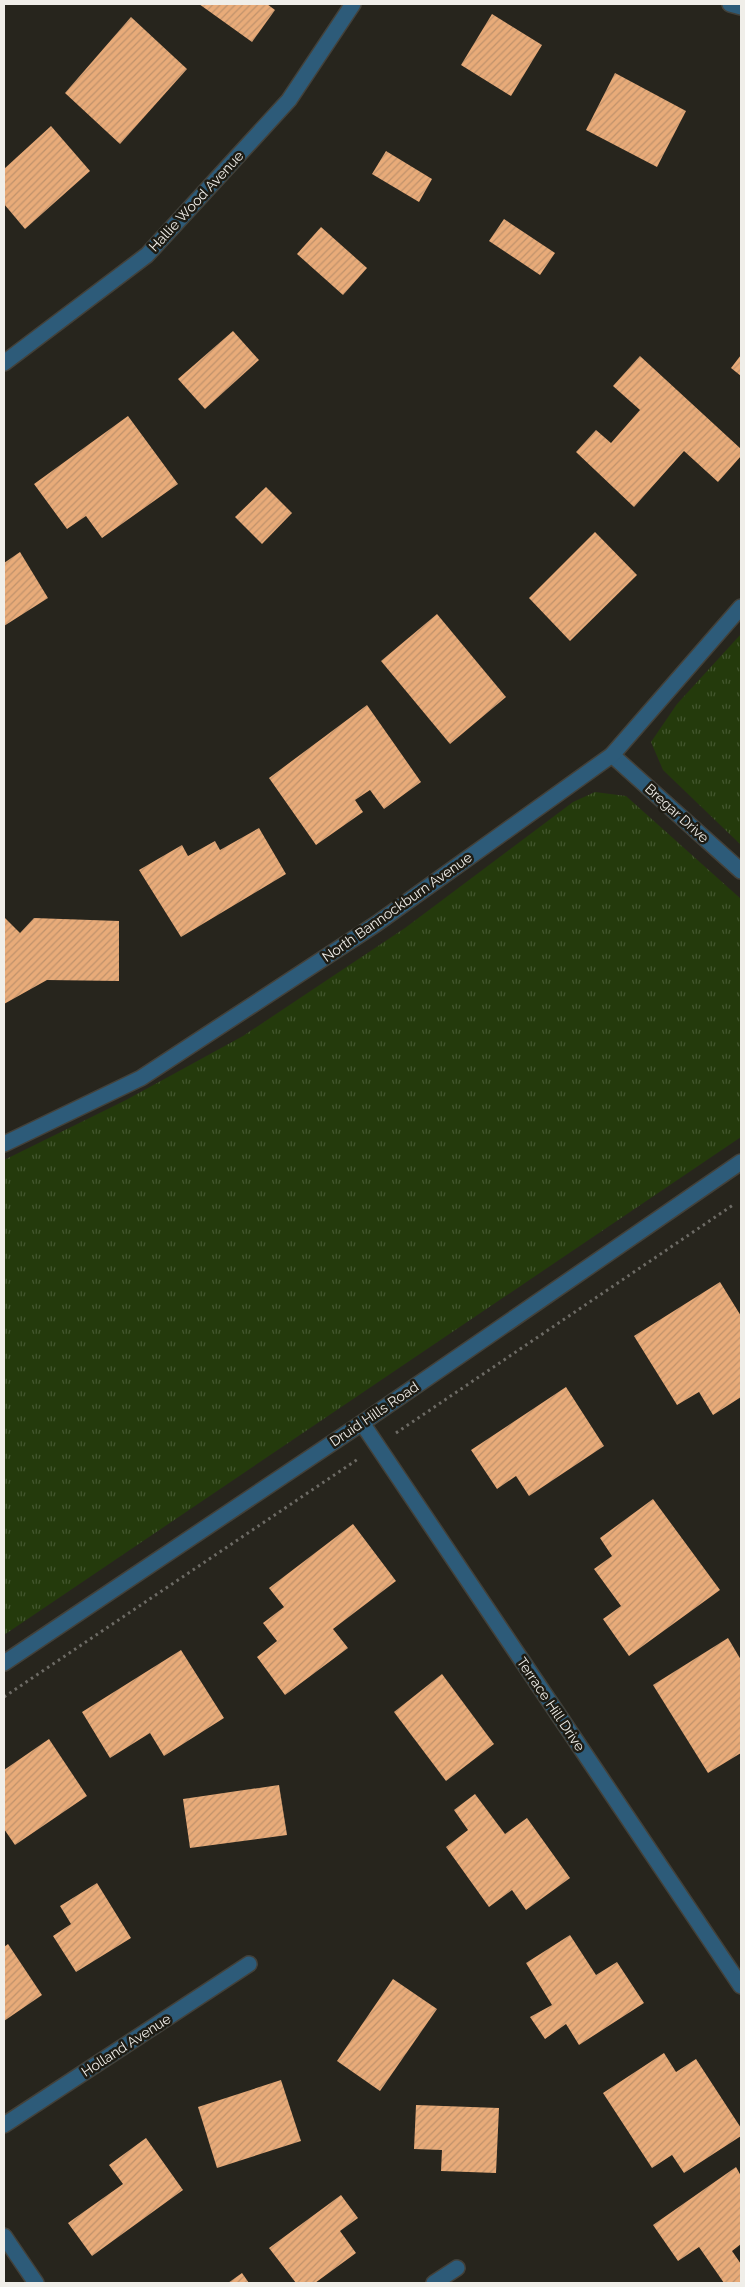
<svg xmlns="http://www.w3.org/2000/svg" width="745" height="2287" viewBox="0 0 745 2287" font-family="Raleway,sans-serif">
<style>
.grass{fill:url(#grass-tufts)}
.building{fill:url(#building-hatch)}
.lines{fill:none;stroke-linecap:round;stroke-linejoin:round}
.minor-casing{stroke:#43413a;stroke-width:18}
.tertiary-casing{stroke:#43413a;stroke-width:18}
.path{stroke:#6d6b65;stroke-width:3;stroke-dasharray:2.5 4;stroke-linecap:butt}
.minor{stroke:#2d5b79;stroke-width:15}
.tertiary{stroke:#2d5b79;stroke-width:15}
.labels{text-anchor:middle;stroke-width:5;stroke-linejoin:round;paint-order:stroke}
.street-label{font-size:14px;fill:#f0eee9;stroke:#1e1c14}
</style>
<defs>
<pattern id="grass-tufts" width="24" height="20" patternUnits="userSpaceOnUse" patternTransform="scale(1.25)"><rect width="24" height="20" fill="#243a0c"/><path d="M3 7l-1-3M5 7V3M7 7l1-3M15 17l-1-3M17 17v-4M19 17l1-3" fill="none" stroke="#44572f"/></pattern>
<pattern id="building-hatch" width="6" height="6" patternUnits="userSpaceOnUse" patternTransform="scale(1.25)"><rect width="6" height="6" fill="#e8ab79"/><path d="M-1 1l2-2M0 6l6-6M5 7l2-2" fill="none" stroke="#c0926c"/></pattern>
</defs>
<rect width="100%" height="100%" fill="#27251d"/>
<g class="grass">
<polygon points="741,634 741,845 663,770 651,742 677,704"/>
<polygon points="595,792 626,796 741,899 741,1137 4,1635 4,1160 126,1100 243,1036 405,928 573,802"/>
</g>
<g class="building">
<polygon points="199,4 267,4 275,10 252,42"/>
<polygon points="492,14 542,45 511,96 461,65"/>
<polygon points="131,17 187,69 120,144 65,93"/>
<polygon points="615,73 686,111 657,167 586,130"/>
<polygon points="51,126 90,171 25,229 4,204 4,169"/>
<polygon points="386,151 432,179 419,202 372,174"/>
<polygon points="504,219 555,253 540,275 489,241"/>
<polygon points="321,227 367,268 343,295 297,254"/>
<polygon points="233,331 259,360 205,409 178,379"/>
<polygon points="741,355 741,376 731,368"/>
<polygon points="640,356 741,449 741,456 718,482 684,451 634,507 576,452 596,430 611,443 640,410 613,386"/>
<polygon points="128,416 178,484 102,538 86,516 67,529 34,484"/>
<polygon points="266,487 292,513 262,544 235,517"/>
<polygon points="595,532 637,575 570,641 529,598"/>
<polygon points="20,552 48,598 4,626 4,563"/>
<polygon points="437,614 506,697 450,744 381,661"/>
<polygon points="367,705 421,782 384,809 370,790 355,800 363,812 316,845 269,778"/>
<polygon points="259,828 286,874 181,937 139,870 182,845 188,856 215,841 220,850"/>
<polygon points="4,917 20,933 34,918 119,921 119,981 47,980 4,1004"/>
<polygon points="720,1282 741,1316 741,1397 713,1415 699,1392 677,1405 634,1336"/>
<polygon points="566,1387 604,1446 529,1496 516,1476 497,1489 471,1450"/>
<polygon points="653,1499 720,1590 629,1656 603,1619 621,1606 594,1569 612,1556 600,1538"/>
<polygon points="353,1524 396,1581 333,1629 348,1648 285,1695 257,1657 277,1641 263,1623 284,1607 269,1588"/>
<polygon points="728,1638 741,1660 741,1753 708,1773 653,1685"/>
<polygon points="181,1650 224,1718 164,1756 150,1733 110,1758 82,1712"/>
<polygon points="442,1674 494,1744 446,1781 394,1712"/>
<polygon points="49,1739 87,1796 15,1845 4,1829 4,1770"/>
<polygon points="279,1785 287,1835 190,1848 183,1799"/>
<polygon points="475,1794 505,1834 527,1818 570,1878 526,1910 512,1890 489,1907 446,1847 468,1830 454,1810"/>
<polygon points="97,1883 131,1938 76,1972 53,1936 71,1924 60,1906"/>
<polygon points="570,1935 596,1975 617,1962 644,2003 579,2045 566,2024 545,2039 530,2017 552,2005 526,1963"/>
<polygon points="8,1944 42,1995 4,2021 4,1947"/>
<polygon points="393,1979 437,2009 380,2091 337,2061"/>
<polygon points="664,2053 676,2072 696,2059 741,2128 741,2136 684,2173 672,2155 652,2168 603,2093"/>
<polygon points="281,2080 301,2141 217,2168 198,2107"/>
<polygon points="416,2105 499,2108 496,2173 441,2171 442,2150 414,2149"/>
<polygon points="146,2138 183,2190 92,2256 68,2223 123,2184 109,2165"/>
<polygon points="736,2167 741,2176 741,2244 732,2251 741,2264 741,2283 724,2283 699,2247 678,2261 653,2225"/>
<polygon points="341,2195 358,2218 340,2231 356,2253 315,2283 296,2283 269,2248"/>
<polygon points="242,2273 249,2283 228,2283"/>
</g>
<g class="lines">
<defs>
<g id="minor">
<polyline points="730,4 741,7"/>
<polyline points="4,363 147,255 289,100 353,4"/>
<polyline points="612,755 741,871"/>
<polyline points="4,1144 141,1078 376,924 612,755 741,607"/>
<polyline points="362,1423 741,1986"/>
<polyline points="4,2125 249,1964"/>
<polyline points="4,2236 36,2283"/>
<polyline points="434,2283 457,2268"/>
</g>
<polyline id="tertiary" points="4,1663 362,1423 741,1162"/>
</defs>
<use href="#minor" class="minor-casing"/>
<use href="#tertiary" class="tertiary-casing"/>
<g class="path">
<polyline points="396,1433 733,1205"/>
<polyline points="4,1697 358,1459"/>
</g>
<use href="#minor" class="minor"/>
<use href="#tertiary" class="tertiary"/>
</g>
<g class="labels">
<g class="street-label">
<text transform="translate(196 201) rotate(-47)" y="5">Hallie Wood Avenue</text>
<text transform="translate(677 813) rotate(42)" y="5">Bregar Drive</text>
<text transform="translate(397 907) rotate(-35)" y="5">North Bannockburn Avenue</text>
<text transform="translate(374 1414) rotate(-34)" y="5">Druid Hills Road</text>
<text transform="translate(551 1704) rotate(56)" y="5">Terrace Hill Drive</text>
<text transform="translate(126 2045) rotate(-33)" y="5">Holland Avenue</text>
</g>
</g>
<rect width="745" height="2287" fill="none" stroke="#f0eee9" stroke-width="10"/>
</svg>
